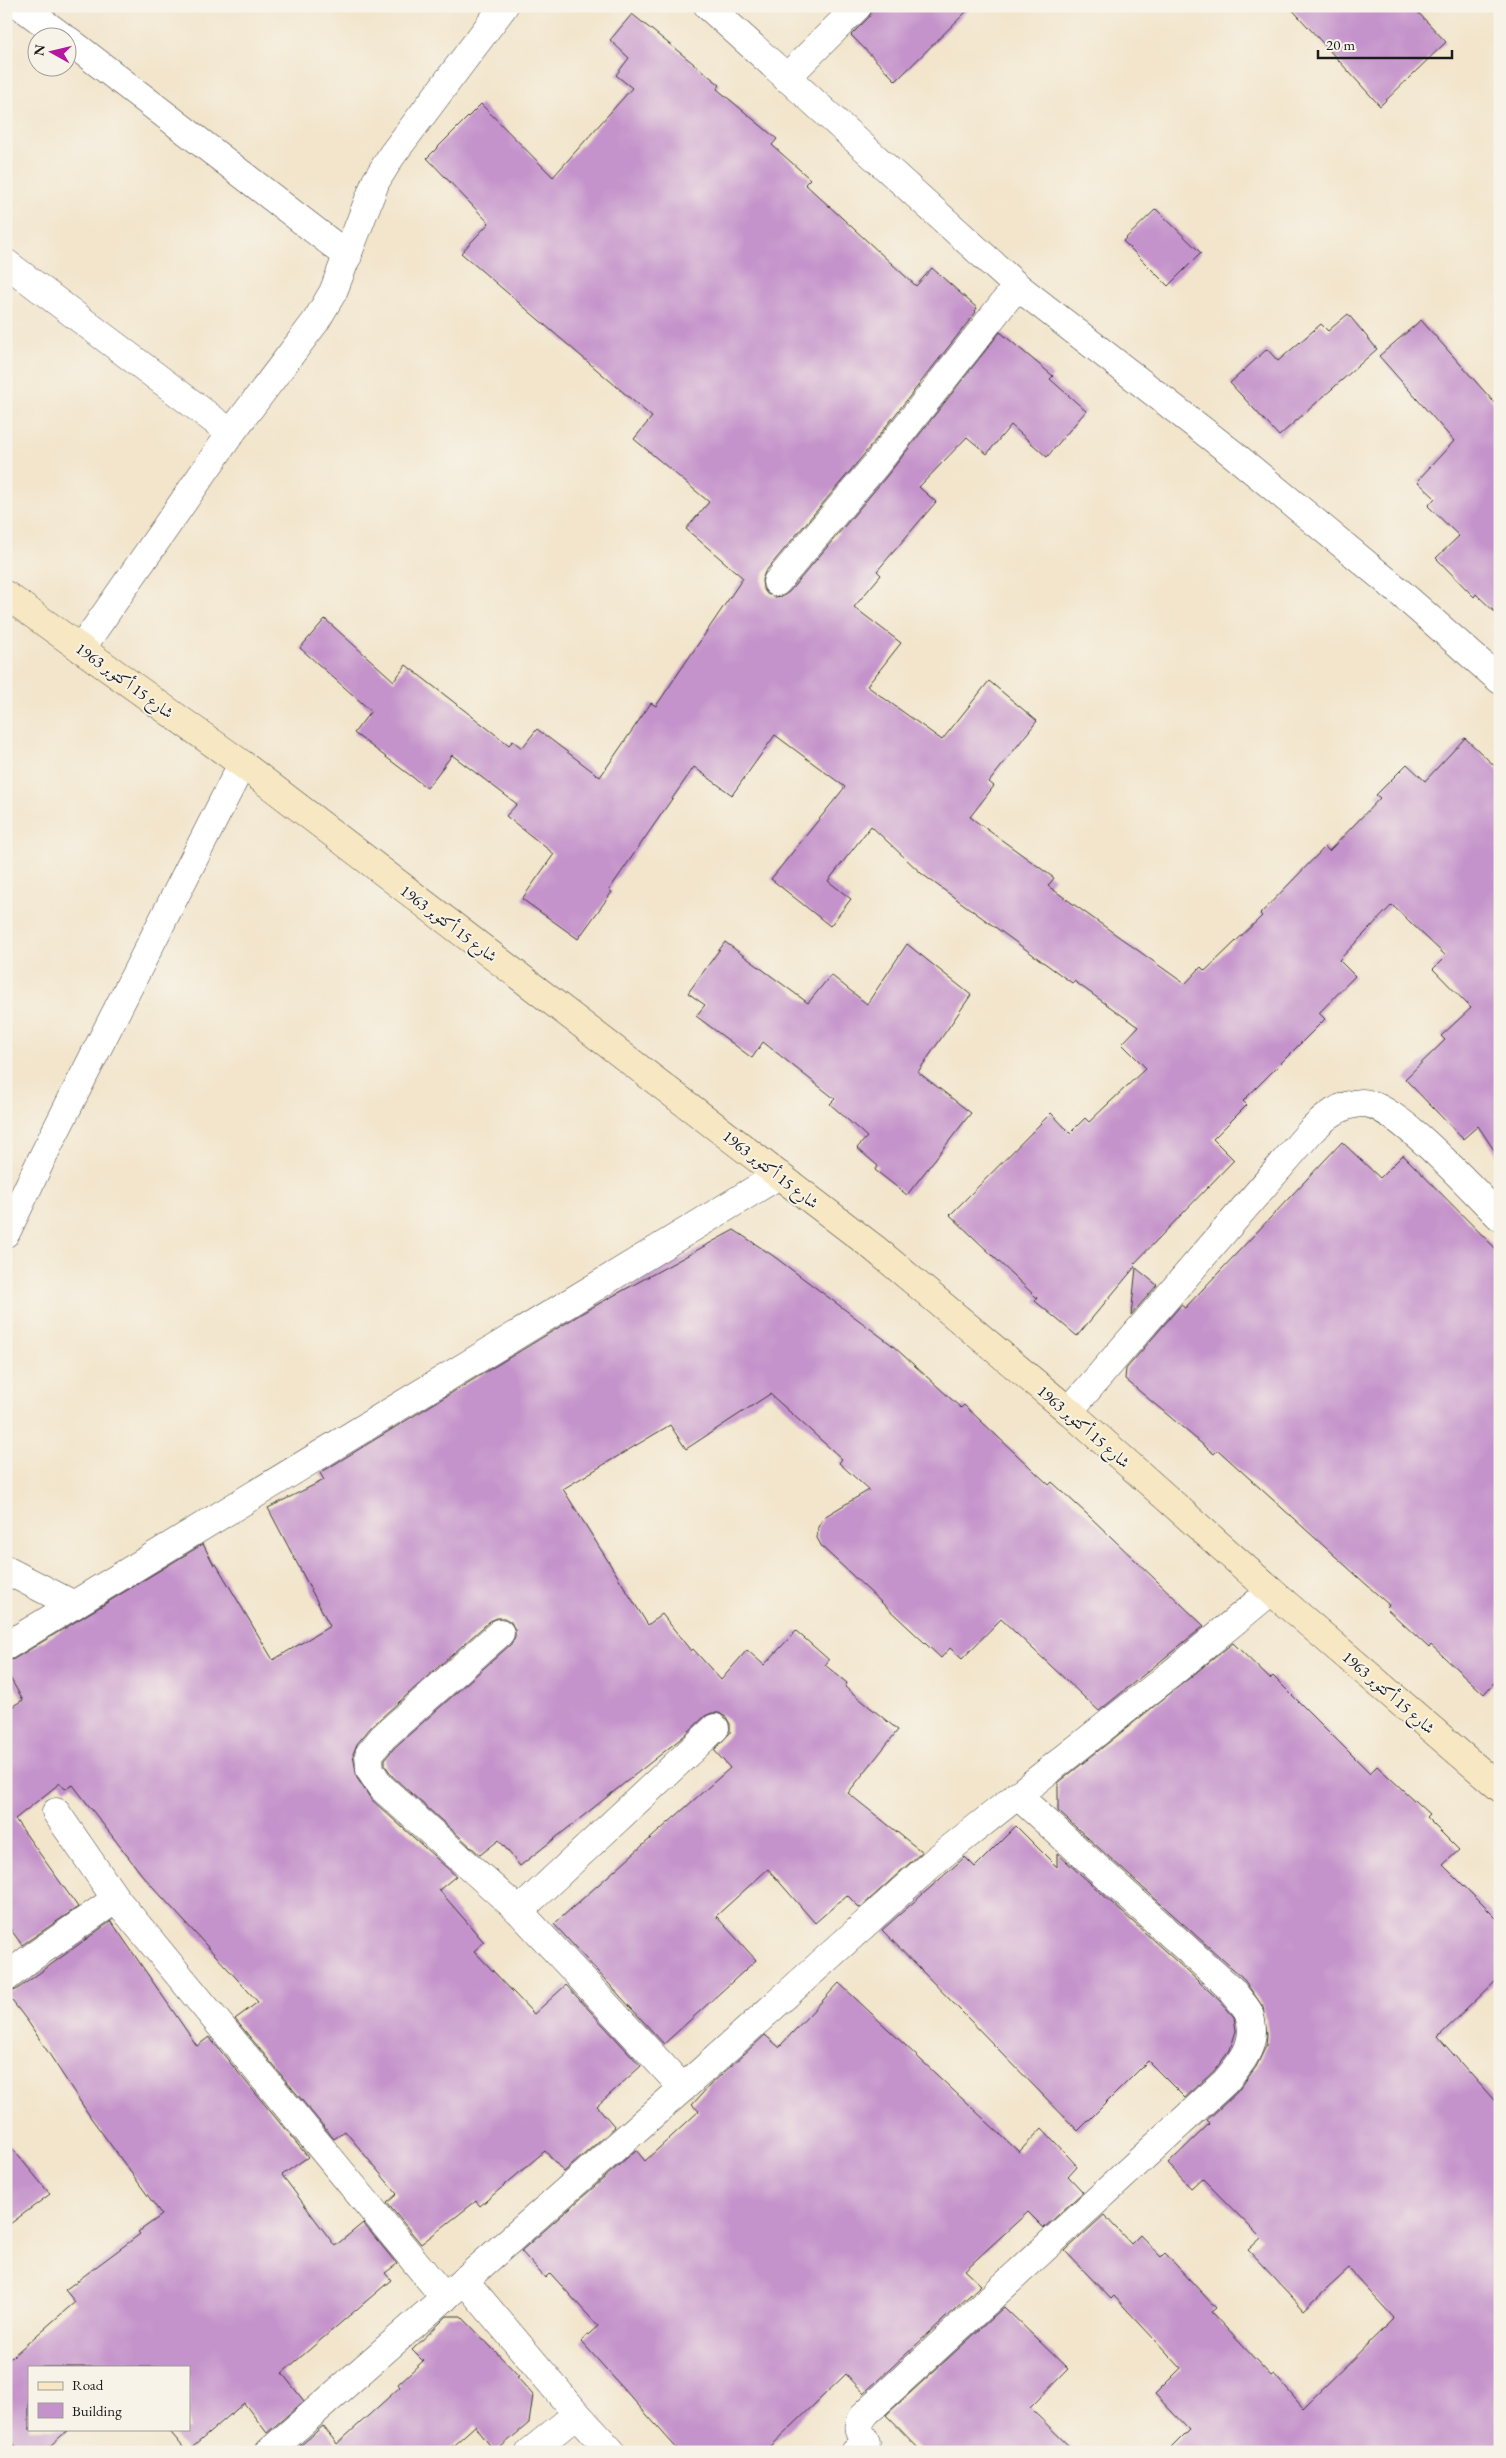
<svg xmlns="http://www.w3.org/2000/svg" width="1506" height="2458" viewBox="0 0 1506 2458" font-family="'EB Garamond',Amiri,serif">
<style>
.building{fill:#c493cb}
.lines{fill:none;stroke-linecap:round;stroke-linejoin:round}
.street-casing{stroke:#3c3a36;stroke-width:29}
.secondary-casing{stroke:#3c3a36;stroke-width:29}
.street{stroke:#fff;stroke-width:28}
.secondary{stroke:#f7e8c3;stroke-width:28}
.labels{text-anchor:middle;stroke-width:4;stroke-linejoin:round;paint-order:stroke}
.street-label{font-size:16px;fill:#1c1c1c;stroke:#f7f3e8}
</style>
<rect width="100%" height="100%" fill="#f7f3e8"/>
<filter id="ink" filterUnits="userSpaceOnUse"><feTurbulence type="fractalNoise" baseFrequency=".02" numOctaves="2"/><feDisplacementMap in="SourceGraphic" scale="10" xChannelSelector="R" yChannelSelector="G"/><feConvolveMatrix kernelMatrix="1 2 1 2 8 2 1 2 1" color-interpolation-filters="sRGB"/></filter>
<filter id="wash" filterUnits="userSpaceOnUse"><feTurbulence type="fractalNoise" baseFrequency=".0096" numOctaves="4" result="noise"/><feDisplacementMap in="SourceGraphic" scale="20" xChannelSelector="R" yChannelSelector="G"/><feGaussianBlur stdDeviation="1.12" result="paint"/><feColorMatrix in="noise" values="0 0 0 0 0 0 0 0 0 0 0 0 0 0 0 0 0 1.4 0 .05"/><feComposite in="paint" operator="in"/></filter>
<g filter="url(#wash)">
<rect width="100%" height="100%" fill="#f2e5cc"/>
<g id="blocks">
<g class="building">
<polygon points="873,6 972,6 896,81 851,35 869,17"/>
<polygon points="1289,6 1412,6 1446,42 1380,106"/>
<polygon points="632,14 720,85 717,89 777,139 772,145 810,179 805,184 916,286 932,268 977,308 975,311 976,312 862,457 765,572 762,580 763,588 767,594 775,597 783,596 789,592 886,477 1000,332 1053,376 1050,379 1086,411 1047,457 1011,425 987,454 967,437 919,487 936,502 877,571 881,575 854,607 901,643 867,686 942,740 989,681 1037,721 989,782 994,786 970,817 1054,878 1048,886 1185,984 1201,967 1205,971 1262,916 1260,914 1325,847 1329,851 1380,798 1376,795 1407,764 1425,781 1465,738 1500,771 1500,1159 1478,1126 1463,1139 1405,1079 1445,1040 1441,1036 1471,1008 1433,969 1446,956 1392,905 1339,960 1355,976 1319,1013 1325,1019 1243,1101 1247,1105 1213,1139 1234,1160 1133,1265 1135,1267 1077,1336 1035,1301 1037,1298 950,1215 1051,1113 1070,1133 1085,1118 1089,1122 1146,1068 1122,1044 1138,1027 1074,981 1072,983 922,874 871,826 828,881 851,899 830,926 771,879 845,787 775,735 732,795 694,767 609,890 612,892 578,939 522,899 554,854 506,816 517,804 452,755 427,788 354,733 371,711 300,648 325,619 394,681 406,665 509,745 513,741 522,748 537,729 600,777 651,703 656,706 743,578 686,529 709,502 634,439 652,417 461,253 489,223 427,158 481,104 553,177 632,88 616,75 629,58 610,40"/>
<polygon points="1156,209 1201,253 1168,286 1123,241"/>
<polygon points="1348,314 1377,349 1279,436 1230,383 1267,349 1278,361 1321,324 1328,331"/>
<polygon points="1421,320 1500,409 1500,617 1476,594 1474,597 1436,558 1459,536 1428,506 1435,498 1417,481 1454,441 1379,356"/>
<polygon points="725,942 808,1003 831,975 867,1004 907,944 971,995 918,1072 971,1113 907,1195 875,1170 878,1166 857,1148 867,1137 830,1104 835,1099 763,1042 752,1058 696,1016 705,1005 688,993"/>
<polygon points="1342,1142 1380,1178 1403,1155 1500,1253 1500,1676 1484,1694 1431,1645 1429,1648 1386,1608 1389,1605 1218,1450 1214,1454 1125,1379 1126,1369 1181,1305 1185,1308"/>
<polygon points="734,1230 772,1255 892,1345 961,1408 964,1405 1049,1485 1052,1482 1088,1515 1204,1626 1099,1711 1001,1619 962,1659 950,1648 941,1658 822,1547 817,1538 818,1527 824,1517 869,1490 839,1463 842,1459 770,1394 686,1449 670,1425 563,1489 648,1625 662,1614 691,1651 693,1649 721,1680 747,1650 764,1665 796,1631 829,1660 825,1665 847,1683 845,1687 898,1730 848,1793 922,1852 860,1908 847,1895 815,1923 768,1869 716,1916 756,1960 664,2044 554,1924 730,1768 714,1750 730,1733 730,1724 726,1717 719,1713 712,1713 705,1716 684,1736 520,1866 499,1840 480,1855 393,1777 385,1765 385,1759 394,1748 511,1644 515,1637 515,1630 511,1622 504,1618 497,1618 490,1621 371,1727 357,1744 353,1754 357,1778 371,1799 456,1876 439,1890 484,1942 474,1951 534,2014 566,1985 641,2066 597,2106 615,2127 564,2172 545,2151 480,2206 476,2201 421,2244 387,2203 397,2194 345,2131 334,2139 235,2019 258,2002 142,1875 73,1785 65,1789 60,1783 15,1819 78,1907 22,1945 6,1923 6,1710 23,1700 6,1671 6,1662 14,1659 203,1544 214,1565 216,1564 273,1660 330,1626 268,1508 324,1480 320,1473 589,1309"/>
<polygon points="1136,1268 1157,1285 1131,1315"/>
<polygon points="1233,1643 1270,1679 1273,1676 1370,1773 1377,1766 1429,1814 1426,1817 1459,1850 1443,1865 1500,1922 1500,1977 1438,2037 1500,2107 1500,2452 1167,2452 1189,2430 1155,2394 1181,2368 1114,2296 1111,2299 1065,2251 1104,2215 1131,2244 1140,2235 1161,2257 1165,2253 1216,2308 1211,2312 1271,2376 1274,2374 1303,2408 1394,2318 1349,2269 1304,2310 1248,2250 1261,2238 1202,2178 1191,2188 1168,2164 1210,2123 1207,2120 1237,2092 1256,2067 1266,2046 1267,2034 1263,2007 1242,1977 1058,1811 1058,1783"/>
<polygon points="1016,1826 1057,1867 1057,1853 1219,2000 1234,2017 1236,2031 1230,2050 1214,2071 1185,2098 1148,2061 1078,2131 882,1930 965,1857 975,1867"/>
<polygon points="111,1921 197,2046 209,2037 308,2157 282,2175 335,2246 363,2223 397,2264 385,2273 391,2280 282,2373 304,2401 267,2433 244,2403 187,2452 168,2429 189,2429 189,2367 29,2367 29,2429 69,2429 43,2452 20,2452 6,2434 6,2362 75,2302 65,2290 140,2234 138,2232 162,2215 91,2118 29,2023 6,1993 16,1990"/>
<polygon points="839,1983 1019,2152 1042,2128 1077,2166 1068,2176 1083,2192 1044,2228 1028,2212 965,2270 981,2285 864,2393 846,2374 765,2452 680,2452 581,2341 598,2326 550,2273 545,2278 521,2251 636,2150 645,2161 699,2111 692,2105 709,2086 765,2035 779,2047"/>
<polygon points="6,2141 50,2194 6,2227"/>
<polygon points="1004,2307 1068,2369 1030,2408 1075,2452 922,2452 886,2415"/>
<polygon points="447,2316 461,2316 519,2376 517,2377 533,2395 529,2423 495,2452 475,2426 446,2452 293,2452 323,2426 337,2444 400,2387 398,2384 423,2361 412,2350"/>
</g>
</g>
</g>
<g filter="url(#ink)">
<use href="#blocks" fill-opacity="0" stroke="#3c3a36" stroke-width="1"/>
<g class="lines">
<defs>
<g id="street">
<polyline points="21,6 64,38"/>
<polyline points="708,6 1017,286 1233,454 1388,582 1500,680"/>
<polyline points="68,40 348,256"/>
<polyline points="786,78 858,6"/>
<polyline points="6,263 231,433"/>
<polyline points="777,582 874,467 1017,286"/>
<polyline points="81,649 231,433 316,321 333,292 376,181 392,155 504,6"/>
<polyline points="6,1233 47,1148 242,764"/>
<path d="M1069,1411L1310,1132C1325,1117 1340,1104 1362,1103C1395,1102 1474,1192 1500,1217"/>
<polyline points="6,1570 74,1605"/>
<polyline points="500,1633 383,1737 369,1754 370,1770 381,1787 519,1911 683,2088"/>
<polyline points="6,1646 779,1175"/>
<polyline points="56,1812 116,1899 445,2298"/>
<polyline points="519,1911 715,1728"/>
<polyline points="6,1978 28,1960 116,1899"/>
<polyline points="464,2280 577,2414 612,2452"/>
<polyline points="269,2452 683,2088 937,1859 1171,1674 1271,1591"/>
<polyline points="530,2452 577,2414"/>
<path d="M855,2452L866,2442C858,2430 856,2424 867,2412L1225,2082C1243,2061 1260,2041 1248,2011C1244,2004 1236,1996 1231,1989L1017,1795"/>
</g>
<polyline id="secondary" points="6,595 242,764 874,1248 1069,1411 1271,1591 1500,1788"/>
</defs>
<use href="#street" class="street-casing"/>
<use href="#secondary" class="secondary-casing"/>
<use href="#street" class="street"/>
<use href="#secondary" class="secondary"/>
</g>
</g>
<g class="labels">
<g class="street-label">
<text transform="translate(125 680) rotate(36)" y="6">شارع 15 أكتوبر 1963</text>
<text transform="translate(449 923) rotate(37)" y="6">شارع 15 أكتوبر 1963</text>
<text transform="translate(771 1169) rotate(38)" y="6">شارع 15 أكتوبر 1963</text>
<text transform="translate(1084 1426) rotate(41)" y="6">شارع 15 أكتوبر 1963</text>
<text transform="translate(1389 1692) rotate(41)" y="6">شارع 15 أكتوبر 1963</text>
</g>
</g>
<rect width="1506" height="2458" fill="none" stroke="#f7f3e8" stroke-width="25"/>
<rect x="28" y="2366" width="162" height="65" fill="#f7f3e8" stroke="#9f9d96"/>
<rect x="38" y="2382" width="25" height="8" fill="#f7e8c3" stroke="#9f9d96"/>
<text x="72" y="2390" font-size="15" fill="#1c1c1c">Road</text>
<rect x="38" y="2403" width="25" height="15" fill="#c493cb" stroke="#9f9d96"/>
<text x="72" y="2416" font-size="15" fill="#1c1c1c">Building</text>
<g transform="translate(52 52) rotate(278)"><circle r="24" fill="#f7f3e8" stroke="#9f9d96"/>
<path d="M0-4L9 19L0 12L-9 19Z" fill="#b5179e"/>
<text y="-8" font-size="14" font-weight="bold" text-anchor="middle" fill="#1c1c1c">N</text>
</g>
<path d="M1318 50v8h134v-8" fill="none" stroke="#1c1c1c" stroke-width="2.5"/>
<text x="1326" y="50" font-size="15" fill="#1c1c1c" stroke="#f7f3e8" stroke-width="4" paint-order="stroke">20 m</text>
</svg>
